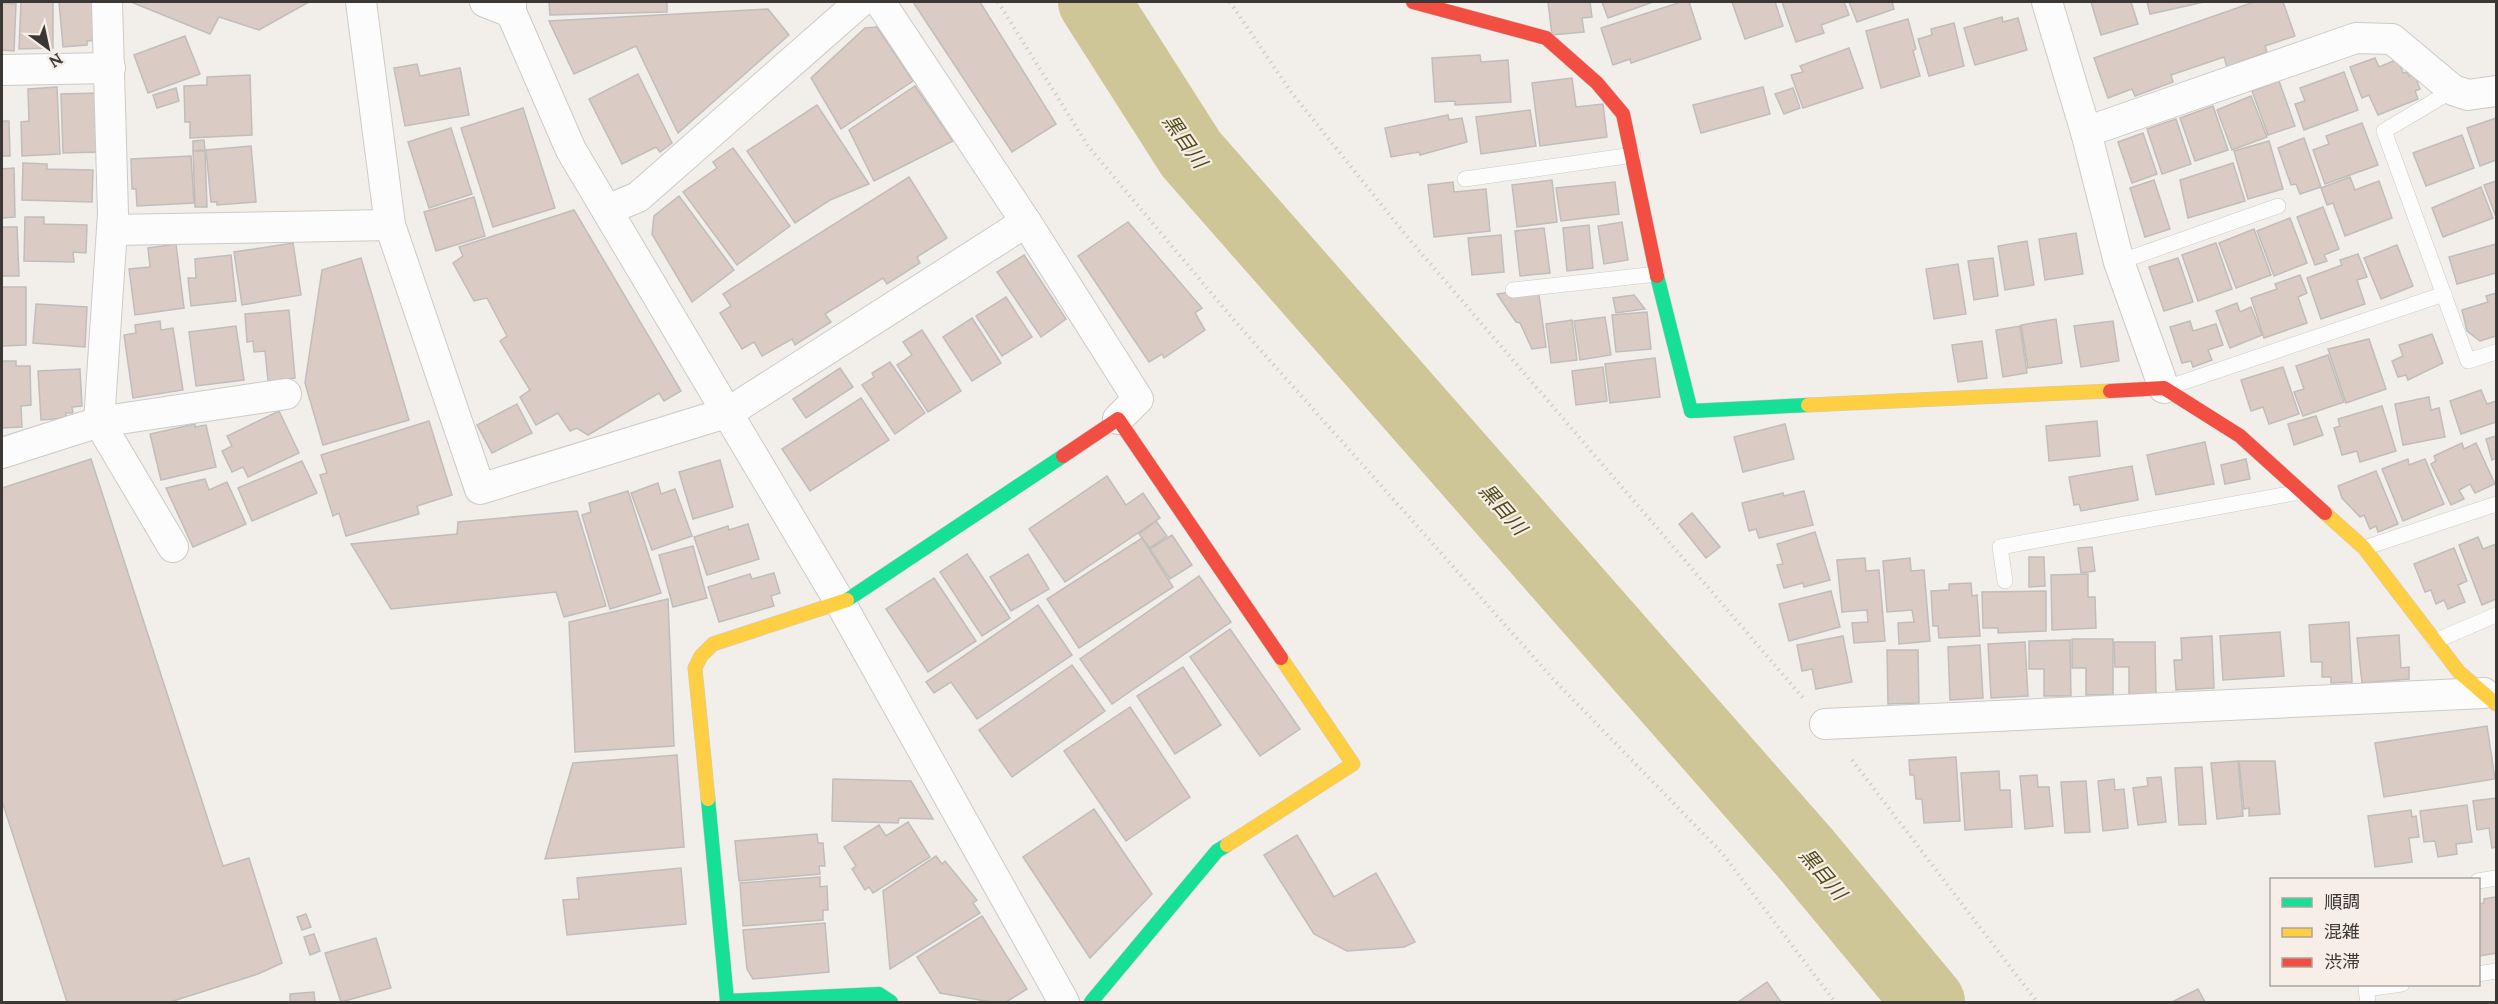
<svg xmlns="http://www.w3.org/2000/svg" width="2498" height="1004" viewBox="0 0 2498 1004" font-family="Lora,'Noto Sans JP',serif">
<style>
.lines{fill:none;stroke-linecap:round;stroke-linejoin:round}
.river{stroke:#cec697;stroke-width:72}
.building{fill:#dacbc5;stroke:#c0bdbb;stroke-width:1.5}
.lane-casing{stroke:#cdcac7;stroke-width:16}
.street-casing{stroke:#cdcac7;stroke-width:32}
.fast-casing{stroke:#cdcac7;stroke-width:15}
.slow-casing{stroke:#cdcac7;stroke-width:15}
.jam-casing{stroke:#cdcac7;stroke-width:15}
.path{stroke:#d0cfce;stroke-width:4;stroke-dasharray:1.5 4.5;stroke-linecap:butt}
.lane{stroke:#fdfcfc;stroke-width:15}
.street{stroke:#fdfcfc;stroke-width:30}
.fast{stroke:#16e098;stroke-width:14}
.slow{stroke:#ffcf43;stroke-width:14}
.jam{stroke:#f24e42;stroke-width:14}
.labels{text-anchor:middle;stroke-width:4.5;stroke-linejoin:round;paint-order:stroke}
.water-label{font-size:20px;font-style:italic;fill:#524b18;stroke:#f6eee7}
</style>
<rect width="100%" height="100%" fill="#f2eeea"/>
<g class="lines">
<polyline class="river" points="1094,2 1191,154 1805,853 1929,1002"/>
</g>
<g class="building">
<polygon points="21,2 53,2 53,48 19,49"/>
<polygon points="59,2 96,2 99,40 87,41 87,45 63,47"/>
<polygon points="131,2 309,2 259,30 219,17 210,34"/>
<polygon points="549,2 667,2 667,12 550,15"/>
<polygon points="913,2 980,2 1056,124 1012,152"/>
<polygon points="1548,2 1590,2 1592,17 1582,18 1584,32 1552,35"/>
<polygon points="1602,2 1653,2 1608,18"/>
<polygon points="1681,2 1689,2 1701,39 1631,63 1630,59 1613,65 1601,28"/>
<polygon points="1732,2 1775,2 1783,26 1745,39"/>
<polygon points="1782,2 1844,2 1849,15 1821,25 1824,33 1796,42"/>
<polygon points="1849,2 1892,2 1894,9 1857,22"/>
<polygon points="2091,2 2131,2 2138,24 2101,35"/>
<polygon points="2147,2 2204,2 2150,14"/>
<polygon points="2254,2 2283,2 2295,36 2265,46 2267,52 2227,67 2224,57 2171,75 2173,82 2135,96 2132,89 2108,98 2094,58"/>
<polygon points="2,3 16,4 14,51 2,50"/>
<polygon points="768,9 789,35 678,133 636,46 574,74 549,21"/>
<polygon points="2002,17 2003,22 2018,18 2027,50 1975,65 1964,28"/>
<polygon points="1908,19 1916,49 1913,51 1920,76 1881,88 1866,31"/>
<polygon points="1954,23 1964,66 1929,76 1918,39 1932,35 1931,29"/>
<polygon points="877,27 913,81 841,129 811,78 865,28"/>
<polygon points="185,36 200,74 148,93 134,55"/>
<polygon points="1849,48 1863,88 1803,108 1791,75 1803,72 1800,66"/>
<polygon points="1480,55 1481,62 1508,60 1511,102 1455,105 1455,101 1435,102 1432,58"/>
<polygon points="2375,58 2379,67 2398,59 2403,73 2407,72 2409,76 2414,74 2420,89 2415,91 2418,99 2378,115 2369,95 2362,98 2350,67"/>
<polygon points="417,64 420,76 460,68 469,115 405,126 394,68"/>
<polygon points="2344,72 2358,110 2304,130 2295,104 2305,101 2300,88"/>
<polygon points="638,74 672,143 660,152 656,147 622,164 589,99"/>
<polygon points="250,75 252,135 190,138 190,122 185,122 184,86 207,85 207,77"/>
<polygon points="1572,78 1576,107 1603,104 1607,137 1540,146 1532,83"/>
<polygon points="2279,81 2295,126 2268,135 2252,91"/>
<polygon points="915,86 953,141 874,181 849,130"/>
<polygon points="57,87 60,154 22,156 21,122 29,121 28,89"/>
<polygon points="1763,87 1770,114 1701,133 1693,105"/>
<polygon points="176,88 179,101 157,108 153,95"/>
<polygon points="1793,88 1800,108 1784,114 1775,94"/>
<polygon points="98,93 100,152 63,153 61,94"/>
<polygon points="2251,96 2267,137 2232,150 2217,110"/>
<polygon points="817,105 869,184 830,200 795,223 747,151"/>
<polygon points="2213,106 2228,150 2195,161 2180,118"/>
<polygon points="523,108 555,208 493,227 461,128"/>
<polygon points="1530,110 1536,146 1481,154 1476,117"/>
<polygon points="1448,115 1449,120 1462,118 1467,142 1420,155 1419,152 1391,157 1385,128"/>
<polygon points="2496,118 2496,160 2480,166 2467,128"/>
<polygon points="2176,119 2191,164 2162,174 2147,129"/>
<polygon points="2,121 9,121 10,156 2,156"/>
<polygon points="2362,123 2378,165 2325,184 2313,150 2329,144 2326,136"/>
<polygon points="451,128 472,194 429,208 408,142"/>
<polygon points="2143,133 2157,174 2132,183 2118,142"/>
<polygon points="2462,135 2474,168 2426,186 2413,153"/>
<polygon points="2304,138 2321,187 2300,194 2296,184 2291,185 2278,148"/>
<polygon points="204,140 205,150 193,151 193,141"/>
<polygon points="2269,141 2283,189 2248,199 2234,151"/>
<polygon points="251,146 256,202 217,205 217,202 211,202 206,150"/>
<polygon points="733,148 790,226 737,265 683,192 717,168 713,162"/>
<polygon points="193,151 205,151 207,207 195,207"/>
<polygon points="191,156 194,203 137,206 136,189 132,189 131,159"/>
<polygon points="23,163 47,164 47,169 93,170 92,202 22,200"/>
<polygon points="2233,163 2245,201 2188,218 2180,180"/>
<polygon points="14,168 15,217 2,218 2,169"/>
<polygon points="909,177 947,238 917,257 920,263 887,284 883,278 825,314 831,322 795,345 792,339 762,356 754,342 742,349 720,313 731,306 723,294"/>
<polygon points="2350,177 2355,190 2379,181 2392,218 2345,236 2333,203 2327,205 2321,188"/>
<polygon points="1552,180 1557,222 1517,227 1512,185"/>
<polygon points="2154,180 2170,229 2145,237 2130,188"/>
<polygon points="2496,181 2496,217 2484,185"/>
<polygon points="1453,182 1454,192 1486,189 1490,231 1434,237 1428,185"/>
<polygon points="1615,182 1619,214 1561,221 1556,188"/>
<polygon points="2481,187 2493,218 2443,237 2432,208"/>
<polygon points="679,196 734,270 692,302 652,234 654,216"/>
<polygon points="474,197 485,236 436,251 424,212"/>
<polygon points="2323,207 2339,249 2324,255 2327,261 2315,265 2297,217"/>
<polygon points="574,210 681,391 664,401 659,393 588,435 577,428 570,431 558,413 536,425 520,397 530,390 500,341 507,336 487,298 474,301 453,263 463,256 459,247"/>
<polygon points="25,217 44,217 44,224 87,225 86,253 73,252 74,262 24,261"/>
<polygon points="2290,218 2307,263 2274,276 2257,231"/>
<polygon points="1128,222 1202,308 1195,313 1205,330 1164,358 1162,354 1149,362 1078,256"/>
<polygon points="1622,222 1628,260 1604,264 1598,226"/>
<polygon points="1589,225 1593,268 1567,271 1563,228"/>
<polygon points="2,227 17,227 19,276 2,276"/>
<polygon points="1544,228 1550,273 1520,276 1515,231"/>
<polygon points="2254,229 2271,275 2236,288 2219,243"/>
<polygon points="2076,233 2083,274 2045,280 2039,239"/>
<polygon points="1501,235 1504,272 1472,275 1468,238"/>
<polygon points="2027,241 2034,285 2005,290 1998,246"/>
<polygon points="293,243 301,295 242,305 234,252"/>
<polygon points="2216,243 2232,289 2198,301 2182,255"/>
<polygon points="176,244 184,308 135,315 129,269 150,267 148,248"/>
<polygon points="2496,244 2496,273 2457,284 2449,257"/>
<polygon points="2397,245 2413,286 2381,299 2364,258"/>
<polygon points="2358,254 2367,277 2357,280 2365,304 2321,319 2307,278 2342,265 2340,260"/>
<polygon points="231,255 236,301 191,306 188,278 196,278 195,259"/>
<polygon points="1024,255 1066,319 1041,337 997,272"/>
<polygon points="361,258 409,420 323,445 305,383 322,270"/>
<polygon points="1993,258 1998,296 1974,300 1968,261"/>
<polygon points="2178,258 2193,302 2164,311 2149,267"/>
<polygon points="1958,264 1966,314 1934,319 1926,269"/>
<polygon points="2300,275 2307,293 2298,297 2307,323 2264,338 2251,298 2277,289 2275,284"/>
<polygon points="2,287 26,287 26,345 2,346"/>
<polygon points="1538,288 1546,347 1532,349 1520,323 1516,322 1497,294"/>
<polygon points="2496,293 2496,336 2480,341 2467,331 2462,310 2488,302 2486,296"/>
<polygon points="1634,295 1645,309 1616,313 1613,298"/>
<polygon points="1006,297 1032,337 1002,356 976,316"/>
<polygon points="2237,303 2240,312 2251,307 2262,335 2230,348 2216,311"/>
<polygon points="36,304 87,307 85,347 33,343"/>
<polygon points="289,310 295,378 268,381 265,351 254,352 253,341 247,342 245,314"/>
<polygon points="1647,312 1651,349 1616,352 1612,315"/>
<polygon points="1605,317 1611,355 1580,360 1574,321"/>
<polygon points="972,318 1001,363 972,381 943,337"/>
<polygon points="2056,319 2062,363 2028,368 2021,325"/>
<polygon points="1572,320 1577,360 1551,363 1546,324"/>
<polygon points="160,321 161,330 173,328 183,390 133,398 124,335 136,333 135,325"/>
<polygon points="2113,321 2119,361 2081,367 2074,326"/>
<polygon points="2190,321 2193,331 2216,324 2223,345 2208,350 2212,360 2193,367 2191,361 2182,363 2170,327"/>
<polygon points="236,326 244,380 196,386 189,332"/>
<polygon points="2020,326 2027,373 2003,377 1996,330"/>
<polygon points="922,330 961,391 928,412 897,365 912,355 903,342"/>
<polygon points="2432,334 2443,363 2408,380 2406,375 2398,377 2392,361 2403,356 2399,345"/>
<polygon points="2369,339 2386,389 2346,403 2328,349"/>
<polygon points="1982,341 1987,378 1958,382 1952,345"/>
<polygon points="2328,355 2344,402 2303,416 2294,392 2304,389 2296,366"/>
<polygon points="1655,358 1660,397 1610,403 1605,364"/>
<polygon points="2,361 16,361 16,366 30,366 31,405 21,406 22,427 2,428"/>
<polygon points="890,362 925,413 895,434 862,385 874,377 872,373"/>
<polygon points="1603,367 1607,401 1576,405 1572,371"/>
<polygon points="2283,367 2299,414 2269,424 2263,407 2251,411 2241,380"/>
<polygon points="840,368 853,387 806,418 793,399"/>
<polygon points="80,369 82,406 72,407 73,413 66,413 66,418 41,420 38,371"/>
<polygon points="2481,390 2487,404 2496,401 2496,422 2461,434 2450,401"/>
<polygon points="2429,397 2431,410 2439,408 2445,437 2403,445 2395,404"/>
<polygon points="861,398 889,440 810,491 782,449"/>
<polygon points="517,404 532,433 492,453 477,425"/>
<polygon points="2382,406 2396,451 2360,462 2357,451 2342,455 2334,428 2340,426 2338,419"/>
<polygon points="279,411 299,453 248,477 243,467 232,472 222,451 232,446 227,436"/>
<polygon points="2316,416 2323,435 2294,445 2288,424"/>
<polygon points="429,421 452,495 417,506 419,514 346,536 339,513 333,516 320,475 327,473 321,455"/>
<polygon points="2097,421 2100,456 2049,461 2046,426"/>
<polygon points="195,424 195,427 206,425 216,467 161,480 150,434"/>
<polygon points="1785,424 1794,459 1743,472 1734,437"/>
<polygon points="2496,436 2496,458 2492,460 2486,439"/>
<polygon points="2205,442 2214,484 2156,495 2147,455"/>
<polygon points="2462,443 2464,449 2476,443 2495,484 2475,493 2470,484 2459,490 2464,499 2451,505 2431,464 2436,461 2434,456"/>
<polygon points="91,459 223,866 249,858 282,963 258,974 170,1002 67,1002 2,801 2,488"/>
<polygon points="2246,459 2250,479 2225,484 2221,465"/>
<polygon points="2408,459 2409,465 2425,459 2444,504 2403,521 2382,469"/>
<polygon points="720,460 733,507 693,519 679,472"/>
<polygon points="302,461 317,493 252,521 238,488"/>
<polygon points="2132,466 2138,500 2081,511 2079,504 2074,505 2069,477"/>
<polygon points="2376,471 2398,524 2378,532 2376,526 2370,529 2364,515 2360,517 2342,498 2338,486"/>
<polygon points="1107,476 1126,505 1143,493 1160,518 1065,582 1029,529"/>
<polygon points="205,479 209,490 227,482 246,524 193,547 166,488"/>
<polygon points="658,483 661,494 675,489 692,536 652,550 631,493"/>
<polygon points="628,491 661,593 610,609 582,515 591,512 589,503"/>
<polygon points="1804,491 1813,525 1759,538 1756,529 1749,531 1742,503 1783,493 1784,496"/>
<polygon points="577,511 606,606 564,617 556,592 391,609 351,544 457,534 458,522"/>
<polygon points="1692,513 1720,547 1706,558 1679,524"/>
<polygon points="1156,521 1167,536 1150,548 1139,534"/>
<polygon points="748,524 759,559 707,575 694,537 728,526 729,530"/>
<polygon points="1815,532 1830,580 1804,587 1803,583 1784,588 1777,565 1783,564 1777,544"/>
<polygon points="1172,535 1192,565 1170,579 1150,549"/>
<polygon points="2478,537 2483,549 2496,544 2496,599 2482,605 2459,545"/>
<polygon points="1142,538 1173,587 1079,648 1047,599"/>
<polygon points="693,546 707,598 673,607 659,555"/>
<polygon points="2092,547 2095,571 2081,573 2078,548"/>
<polygon points="2454,548 2467,581 2458,585 2465,602 2448,609 2444,600 2436,604 2431,590 2425,592 2414,564"/>
<polygon points="967,554 1010,618 982,636 940,572"/>
<polygon points="1028,554 1049,589 1011,611 990,577"/>
<polygon points="2029,557 2044,557 2045,586 2029,587"/>
<polygon points="1865,558 1866,571 1879,570 1885,641 1854,643 1852,623 1868,622 1867,610 1842,612 1837,560"/>
<polygon points="1910,558 1911,571 1924,570 1930,641 1899,644 1898,623 1914,622 1912,610 1887,612 1883,561"/>
<polygon points="774,573 780,593 771,596 774,606 719,622 708,587 750,574 752,579"/>
<polygon points="2088,574 2088,597 2095,597 2096,628 2052,630 2051,575"/>
<polygon points="1199,576 1231,622 1112,704 1080,659"/>
<polygon points="934,578 976,641 928,672 886,609"/>
<polygon points="1971,583 1972,596 1977,595 1980,636 1939,638 1938,626 1933,626 1931,591 1949,590 1949,584"/>
<polygon points="1831,591 1840,627 1789,641 1779,604"/>
<polygon points="2046,591 2046,631 1998,633 1998,628 1983,628 1982,592"/>
<polygon points="668,599 674,746 575,752 569,622"/>
<polygon points="1038,605 1072,655 977,719 951,682 934,693 926,682"/>
<polygon points="2349,622 2352,682 2331,683 2331,677 2322,677 2322,662 2311,662 2309,625"/>
<polygon points="1230,629 1300,729 1260,756 1190,657"/>
<polygon points="2280,632 2284,676 2223,680 2220,636"/>
<polygon points="2399,635 2401,668 2409,667 2409,679 2362,683 2357,638"/>
<polygon points="1843,636 1852,682 1816,689 1812,669 1802,671 1797,645"/>
<polygon points="2212,636 2214,688 2176,690 2174,660 2182,660 2181,638"/>
<polygon points="2072,639 2113,639 2113,695 2086,695 2086,668 2072,668"/>
<polygon points="2070,640 2071,696 2044,696 2044,669 2029,669 2029,641"/>
<polygon points="2025,642 2028,696 1991,698 1988,644"/>
<polygon points="2114,642 2155,642 2156,694 2129,694 2129,667 2115,667"/>
<polygon points="1980,645 1983,698 1950,700 1948,647"/>
<polygon points="1887,650 1918,650 1919,703 1888,704"/>
<polygon points="1072,665 1105,711 1012,777 979,730"/>
<polygon points="1183,667 1221,725 1175,754 1137,696"/>
<polygon points="1130,707 1190,797 1126,841 1064,751"/>
<polygon points="2487,726 2495,779 2384,797 2375,743"/>
<polygon points="677,755 684,847 545,859 573,763"/>
<polygon points="1956,757 1960,821 1924,823 1922,799 1916,799 1914,775 1910,775 1909,760"/>
<polygon points="2238,761 2243,816 2217,819 2211,763"/>
<polygon points="2239,761 2275,761 2280,814 2249,816 2249,808 2244,809"/>
<polygon points="2202,767 2206,824 2179,825 2175,768"/>
<polygon points="1999,771 2000,790 2010,790 2012,827 1965,830 1961,773"/>
<polygon points="2037,775 2038,787 2049,787 2053,826 2025,829 2020,776"/>
<polygon points="2161,777 2166,822 2138,825 2133,788 2148,786 2147,778"/>
<polygon points="833,779 911,781 933,819 899,818 898,823 832,821"/>
<polygon points="2114,779 2115,790 2124,789 2128,828 2103,831 2098,781"/>
<polygon points="2086,781 2090,832 2065,833 2061,782"/>
<polygon points="2496,798 2496,847 2492,848 2489,828 2477,830 2473,801"/>
<polygon points="2467,805 2472,842 2456,844 2457,854 2438,857 2435,841 2424,842 2420,811"/>
<polygon points="1094,809 1152,894 1090,958 1023,857"/>
<polygon points="2411,810 2412,817 2416,816 2419,837 2409,838 2412,862 2375,867 2368,816"/>
<polygon points="908,822 930,857 873,893 869,887 865,890 852,869 856,866 844,847 879,825 886,836"/>
<polygon points="817,834 818,843 823,843 825,866 819,866 820,874 739,881 735,841"/>
<polygon points="1297,835 1334,897 1376,873 1415,942 1404,947 1347,951 1314,934 1264,855"/>
<polygon points="936,856 942,864 945,861 977,900 973,903 980,913 890,969 883,891"/>
<polygon points="681,868 686,924 567,935 563,900 579,899 577,878"/>
<polygon points="820,877 820,887 827,886 828,910 823,910 823,920 743,926 740,883"/>
<polygon points="2496,897 2496,953 2479,956 2478,904 2484,903 2484,899"/>
<polygon points="306,914 311,927 302,930 297,917"/>
<polygon points="982,916 1027,989 1006,1002 991,1002 940,993 917,957"/>
<polygon points="825,923 829,972 753,979 747,969 743,930"/>
<polygon points="314,934 320,951 310,955 304,937"/>
<polygon points="376,938 391,988 341,1002 325,953"/>
<polygon points="1767,982 1781,1002 1738,1002"/>
<polygon points="2198,989 2205,1002 2172,1002"/>
<polygon points="314,992 315,1002 290,1002 290,994"/>
</g>
<g class="lines">
<defs>
<g id="lane">
<polyline points="2453,90 2384,131 2468,361 2496,352"/>
<polyline points="1465,179 1633,155"/>
<polyline points="2119,262 2278,206"/>
<polyline points="1513,290 1657,274"/>
<polyline points="2166,388 2444,294"/>
<polyline points="2364,548 2496,504"/>
<polyline points="2005,581 2000,547 2299,492"/>
<polyline points="2435,641 2496,615"/>
<polyline points="2478,881 2496,878"/>
<polyline points="2478,974 2496,971"/>
<polyline points="2368,1002 2366,989 2402,984"/>
</g>
<g id="street">
<polyline points="107,2 113,214 99,422 173,547"/>
<polyline points="361,2 390,225 480,489 729,412 1026,222"/>
<polyline points="485,2 511,12"/>
<polyline points="511,2 511,12 571,150 841,604 1064,1002"/>
<polyline points="880,2 1026,222 1138,399 1118,419"/>
<polyline points="2047,2 2086,132 2119,262 2164,388"/>
<polyline points="2,70 110,68"/>
<polyline points="2086,132 2356,38 2392,39 2453,90 2468,95 2496,91"/>
<polyline points="607,210 638,197 860,2"/>
<polyline points="112,230 390,225"/>
<polyline points="2,453 99,422 286,394"/>
<polyline points="1825,724 2484,693"/>
</g>
<g id="fast">
<polyline points="1657,276 1691,411 1808,405"/>
<polyline points="847,600 1063,456"/>
<polyline points="708,799 727,1001 879,994 891,1002"/>
<polyline points="1091,1002 1217,851 1227,845"/>
</g>
<g id="slow">
<polyline points="1808,405 2110,391"/>
<polyline points="2325,513 2364,548 2459,672 2496,704"/>
<polyline points="708,799 695,668 701,656 713,644 847,600"/>
<polyline points="1227,845 1353,764 1281,658"/>
</g>
<g id="jam">
<polyline points="1413,2 1546,38 1597,83 1623,114 1657,276"/>
<polyline points="2110,391 2164,388 2240,436 2325,513"/>
<polyline points="1063,456 1118,419 1281,658"/>
</g>
</defs>
<use href="#lane" class="lane-casing"/>
<use href="#street" class="street-casing"/>
<use href="#fast" class="fast-casing"/>
<use href="#slow" class="slow-casing"/>
<use href="#jam" class="jam-casing"/>
<g class="path">
<polyline points="998,2 1088,146 1233,319 1554,680 1722,853 1835,1002"/>
<polyline points="1230,2 1291,92 1409,239 1803,698"/>
<polyline points="1852,760 2037,1002"/>
</g>
<use href="#lane" class="lane"/>
<use href="#street" class="street"/>
<use href="#fast" class="fast"/>
<use href="#slow" class="slow"/>
<use href="#jam" class="jam"/>
</g>
<g class="labels">
<g class="water-label">
<text transform="translate(1185 141) rotate(55)" y="7">黒目川</text>
<text transform="translate(1503 509) rotate(49)" y="7">黒目川</text>
<text transform="translate(1823 874) rotate(50)" y="7">黒目川</text>
</g>
</g>
<rect width="2498" height="1004" fill="none" stroke="#3a3735" stroke-width="6"/>
<rect x="2270" y="878" width="210" height="108" fill="#f6eee7" stroke="#aba5a0" stroke-width="1.5"/>
<rect x="2282" y="898" width="30" height="9" fill="#16e098" stroke="#aba5a0" stroke-width="1.5"/>
<text x="2324" y="908" font-size="18" fill="#3a3735">順調</text>
<rect x="2282" y="928" width="30" height="9" fill="#ffcf43" stroke="#aba5a0" stroke-width="1.5"/>
<text x="2324" y="938" font-size="18" fill="#3a3735">混雑</text>
<rect x="2282" y="958" width="30" height="9" fill="#f24e42" stroke="#aba5a0" stroke-width="1.5"/>
<text x="2324" y="968" font-size="18" fill="#3a3735">渋滞</text>
<g transform="translate(48 48) rotate(147)" stroke="#f6eee7" stroke-width="4.5" paint-order="stroke">
<path d="M0-4.5L10 22L0 15L-10 22Z" fill="#3a3735"/>
<text y="-9" font-size="16" font-weight="bold" text-anchor="middle" fill="#3a3735">N</text>
</g>
</svg>
